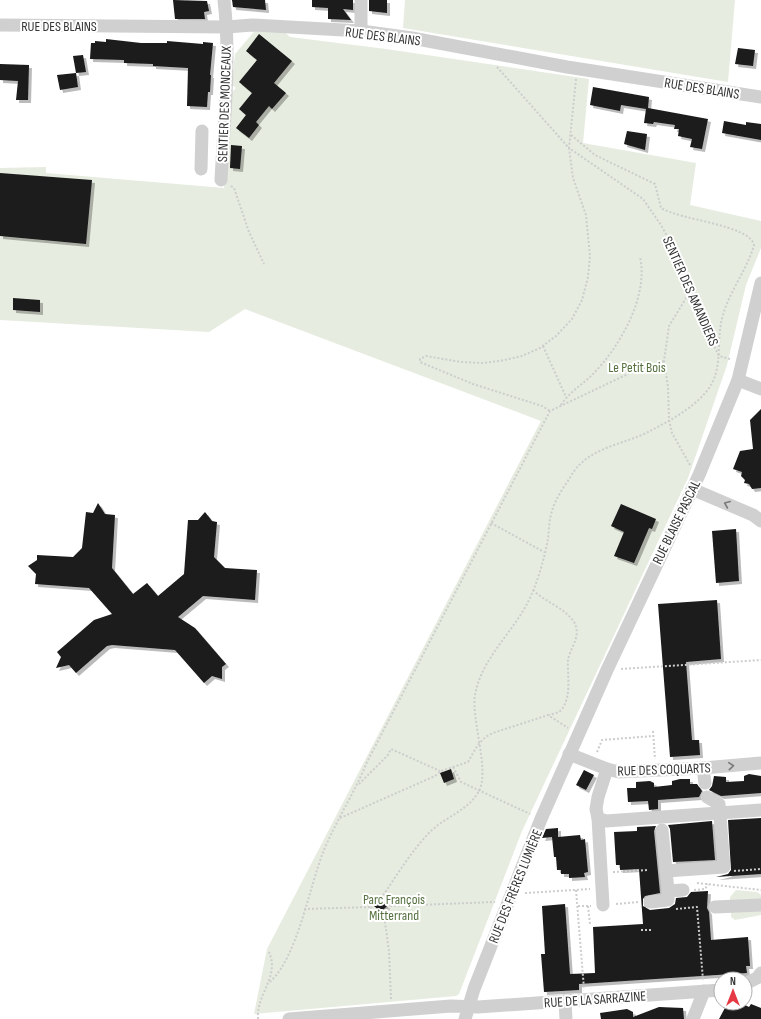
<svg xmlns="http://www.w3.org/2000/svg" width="761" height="1019" viewBox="0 0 761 1019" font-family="'Sofia Sans Condensed',sans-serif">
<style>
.green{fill:#e6ecdf}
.building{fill:#1a1a1a;filter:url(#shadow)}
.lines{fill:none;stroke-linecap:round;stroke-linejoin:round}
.path{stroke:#cdcdcd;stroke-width:2;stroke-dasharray:2 2;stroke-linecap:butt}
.minor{stroke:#d0d0d0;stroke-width:13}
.oneway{stroke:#7a7a7a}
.labels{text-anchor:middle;stroke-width:4;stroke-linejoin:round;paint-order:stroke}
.street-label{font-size:14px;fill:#333;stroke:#fff}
.park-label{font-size:14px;fill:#56703f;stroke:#fff}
</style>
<defs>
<filter id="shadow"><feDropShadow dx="3" dy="3" stdDeviation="0" flood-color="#0004"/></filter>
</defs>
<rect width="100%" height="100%" fill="#fff"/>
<g class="green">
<polygon points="405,0 735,0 728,82 403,28"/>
<polygon points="257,28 282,30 290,37 386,49 589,79 583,143 696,163 690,205 761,221 761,248 746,285 727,365 688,478 522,831 459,994 456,996 254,1014 267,949 541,421 245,309 209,332 0,320 0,168 46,167 46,173 224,188 231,93 236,88 232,85 235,54"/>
<polygon points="736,890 757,892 761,895 761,900 730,901 730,897"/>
<polygon points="761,910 761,915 735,920 731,917 731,912"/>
</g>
<g class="building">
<polygon points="173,0 207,1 209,11 204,12 205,19 175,19"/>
<polygon points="232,0 265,0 266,10 233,7"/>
<polygon points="312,0 353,0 353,10 343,9 351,20 328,19 328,8 312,7"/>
<polygon points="369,0 387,0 387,13 369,11"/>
<polygon points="259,34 292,61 274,83 286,93 272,109 269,106 256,122 259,125 249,138 236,128 246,115 239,109 252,93 239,82 257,60 246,51"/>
<polygon points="106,39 141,43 167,43 167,41 203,44 203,42 213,43 210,75 211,75 210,92 208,92 207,107 187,106 188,68 153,66 153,64 124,63 124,60 90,59 91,43 95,43 95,41 106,42"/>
<polygon points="738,48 755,50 753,66 735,64"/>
<polygon points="83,55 86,72 76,73 73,56"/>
<polygon points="0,64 29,65 28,100 16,100 18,81 0,80"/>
<polygon points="76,73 78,87 60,90 57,75"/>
<polygon points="593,87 649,97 648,108 708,119 702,149 690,147 692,139 678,136 679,129 674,129 675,125 654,122 653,124 644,123 646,109 621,105 620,111 590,105"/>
<polygon points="724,121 746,125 746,122 761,124 761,140 722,133"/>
<polygon points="627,131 647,134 645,150 624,144"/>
<polygon points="231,145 242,146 240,169 230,168"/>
<polygon points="0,173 92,180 86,244 0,236"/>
<polygon points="13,298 40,300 40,312 13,310"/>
<polygon points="761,409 761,488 752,489 749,484 744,483 745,480 741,476 742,472 733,469 740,451 753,449 750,420"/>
<polygon points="98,503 105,514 115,515 112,568 133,594 147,583 158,596 184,574 188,520 198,520 205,512 212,521 217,522 214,557 225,568 257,570 255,600 203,596 178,617 195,628 226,664 222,667 222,679 212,676 204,683 175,650 112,645 107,646 76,673 69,665 56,668 61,657 57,652 94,620 112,614 89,588 35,584 36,574 28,566 37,560 37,555 73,557 82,548 86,512 93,513"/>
<polygon points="621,504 656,519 652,529 649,528 634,563 614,556 624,532 611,526"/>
<polygon points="736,529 739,581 716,583 712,531"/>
<polygon points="717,600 721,659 686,662 692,740 699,740 700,755 670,757 658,604"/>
<polygon points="451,769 454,779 444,783 440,773"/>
<polygon points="584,770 594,775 586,790 576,785"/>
<polygon points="749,774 761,776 761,793 721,796 709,790 712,786 714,776 726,777 726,782 744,781 744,776"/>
<polygon points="680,779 690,779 690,784 697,784 702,791 699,797 658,800 658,809 649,810 648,801 628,802 627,788 636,788 636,782 650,781 654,783 654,787 672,785 672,781"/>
<polygon points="761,818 761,874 716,877 728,874 731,870 728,820"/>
<polygon points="712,821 715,860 673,862 670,829 668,825"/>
<polygon points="656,826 654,831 660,893 645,896 643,899 643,906 650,910 669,908 675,904 676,898 687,897 691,892 708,891 707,908 709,912 711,940 748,937 750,966 746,966 747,973 579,984 579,990 544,992 541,954 545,954 542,906 565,904 570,974 595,973 593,927 643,924 639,869 620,870 620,865 616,865 614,832 637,831 637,827"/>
<polygon points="558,828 558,837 580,835 581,840 585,839 588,872 584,873 585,877 569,878 569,874 561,874 561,870 557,870 556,857 554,857 552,837 542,838 546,829"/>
<polygon points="380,900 387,906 381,912 374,906"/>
<polygon points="743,1004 749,1007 751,1004 761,1008 761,1019 719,1019 726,1006 734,1009 736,1005 742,1008"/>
<polygon points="659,1007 683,1008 684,1019 601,1019 600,1013 627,1009 633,1012 633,1017"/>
</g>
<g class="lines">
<g class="path">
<polyline points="497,67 569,148 573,178 586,215 590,256 588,277 582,300 572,319 556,336 540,348 522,356 500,361 483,363 461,362 426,356 420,359 420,362 473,384 542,406 550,411"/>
<polyline points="576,79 569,148 643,199 661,225 679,258 701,320 719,356 730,359"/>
<polyline points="231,186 234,188 249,232 264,264"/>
<polyline points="543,346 566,397"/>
<path d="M561,405C569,392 582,385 592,375C619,348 649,297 640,257"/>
<polyline points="690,465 672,433 669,420 668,387 664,361 669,326 691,290"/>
<polyline points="491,523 544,552"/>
<path d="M533,590C545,602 565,608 574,622C582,636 570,648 568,660C567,675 572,695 562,709C559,713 553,714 549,715"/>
<polyline points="621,669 761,660"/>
<polyline points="653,731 655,759"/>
<polyline points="597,752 602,740 653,736"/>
<polyline points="453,767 461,782 530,814"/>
<polyline points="359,784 388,755 391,749 440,771"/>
<path d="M340,818L435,776L441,771L468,762C475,750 479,739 493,733L548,715L568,728"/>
<polyline points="734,871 761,869"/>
<polyline points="613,872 648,870"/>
<polyline points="697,883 761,890"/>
<polyline points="576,890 584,989"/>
<polyline points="694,890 705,889 708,884"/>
<polyline points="525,893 590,889"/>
<polyline points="382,897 388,899 390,906 388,912 384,915"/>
<polyline points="616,904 639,902"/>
<polyline points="390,906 495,902"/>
<polyline points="578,906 591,906"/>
<polyline points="588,906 590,924"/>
<polyline points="304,909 371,907"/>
<polyline points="676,909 697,907 703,980"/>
<polyline points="641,930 652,930"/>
<path d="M270,982C298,956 309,887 324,850C337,819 355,792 367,762L550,411L630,373L664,361"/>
<path d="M391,999L389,951L384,915L375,914C370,909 370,903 375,899L382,897C397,875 412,850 430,832C446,816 468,811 479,791C490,771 471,719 475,695C481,660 511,634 527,604C537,585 544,560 548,539C549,530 549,520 552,511C555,499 564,487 571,476C587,447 624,445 650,431C669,421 692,409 706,392C725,370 715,340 723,315C730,290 747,270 754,245C750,225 680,220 661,208L655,184L595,155L571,135"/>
<path d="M258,1019C256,994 280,977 269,952"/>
</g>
<g class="minor">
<polyline points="361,0 361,31"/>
<polyline points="0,25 227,27 252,25 361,31 412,38 567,67 761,97"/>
<polyline points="201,169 202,131"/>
<path d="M221,180C224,121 231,59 224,0"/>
<polyline points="738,380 761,389"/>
<polyline points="692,489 753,515 761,521"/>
<polyline points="569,754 607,769 619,772 703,768 761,763"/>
<polyline points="703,768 705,783"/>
<polyline points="607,769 598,797 596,809 598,818 606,821 761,810"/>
<polyline points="598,818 603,905"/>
<polyline points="662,830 668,891 683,890"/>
<polyline points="666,871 724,867 719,804 707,797"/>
<polyline points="650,902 668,900 668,891"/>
<polyline points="715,907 761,905"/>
<polyline points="745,984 757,978 761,973"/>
<polyline points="565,1001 566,1019"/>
<polyline points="289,1019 451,1006 478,1007 721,990"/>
<polyline points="465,1019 474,989 541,819 607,670 699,475 738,380 761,283"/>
<polyline points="693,1019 704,991"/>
</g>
</g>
<defs><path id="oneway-chevron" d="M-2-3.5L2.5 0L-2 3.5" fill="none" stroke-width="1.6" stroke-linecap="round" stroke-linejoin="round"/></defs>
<g class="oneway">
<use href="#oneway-chevron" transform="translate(727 504) rotate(-157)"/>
<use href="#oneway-chevron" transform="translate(731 766) rotate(-5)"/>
</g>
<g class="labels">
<g class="street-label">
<text x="59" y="31">RUE DES BLAINS</text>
<text transform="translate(383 36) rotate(7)" y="5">RUE DES BLAINS</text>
<text transform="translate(702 88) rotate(9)" y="5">RUE DES BLAINS</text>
<text transform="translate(224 104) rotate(-88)" y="5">SENTIER DES MONCEAUX</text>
<text transform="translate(691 291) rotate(66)" y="5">SENTIER DES AMANDIERS</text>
<text transform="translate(676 522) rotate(-64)" y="5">RUE BLAISE PASCAL</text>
<text transform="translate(664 769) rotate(-2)" y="5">RUE DES COQUARTS</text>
<text transform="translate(515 886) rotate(-68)" y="5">RUE DES FRÈRES LUMIÈRE</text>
<text transform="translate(595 999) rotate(-4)" y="5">RUE DE LA SARRAZINE</text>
</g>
<g class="park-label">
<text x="637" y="372">Le Petit Bois</text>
<text x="394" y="904">Parc François<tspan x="394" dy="16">Mitterrand</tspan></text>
</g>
</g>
<g transform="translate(733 991)"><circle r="19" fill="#ffffff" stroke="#adadad"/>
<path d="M0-3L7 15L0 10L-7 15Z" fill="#e63946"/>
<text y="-6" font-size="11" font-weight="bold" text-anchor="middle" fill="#333333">N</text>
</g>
</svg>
